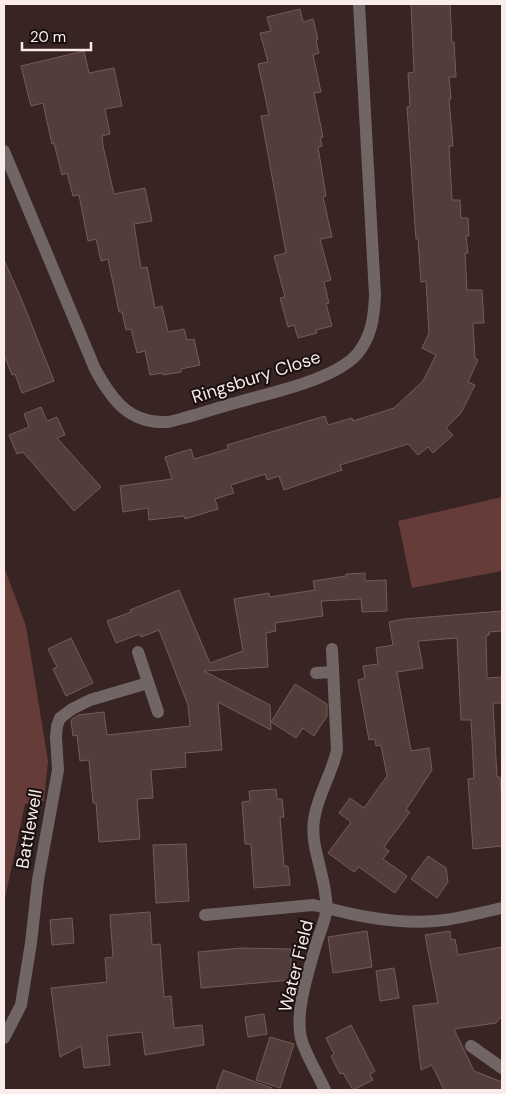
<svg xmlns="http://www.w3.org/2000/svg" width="506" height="1094" viewBox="0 0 506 1094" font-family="'DM Sans',sans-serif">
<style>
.green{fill:#663c38}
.building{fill:#523d3a;stroke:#735c59}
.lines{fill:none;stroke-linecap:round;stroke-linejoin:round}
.lane{stroke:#716665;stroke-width:12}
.street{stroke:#716665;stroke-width:12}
.labels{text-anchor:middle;stroke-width:4;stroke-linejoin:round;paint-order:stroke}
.street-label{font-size:18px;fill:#f9ecea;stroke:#19100f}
</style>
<rect width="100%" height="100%" fill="#382422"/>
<g class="green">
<polygon points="502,497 502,571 412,588 398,521"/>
<polygon points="4,567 26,626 48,761 44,801 25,804 4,903"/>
</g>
<g class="building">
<polygon points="411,4 450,4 452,42 454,42 456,77 449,77 451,99 449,99 453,146 449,146 452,200 460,200 461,218 468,218 469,236 466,236 468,253 465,253 467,290 482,290 484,323 473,323 475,358 478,360 468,382 475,385 461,413 446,428 453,435 433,453 428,447 418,455 408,444 340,465 342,470 284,490 279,476 267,480 265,474 231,485 234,493 215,499 218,509 185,519 184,516 149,520 148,508 123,512 120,486 172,479 165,457 191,449 194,459 228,449 227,445 325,416 328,425 352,418 353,421 394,408 423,381 436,355 422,348 429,333 426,281 421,282 418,239 416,239 407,107 410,106 408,73 414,72"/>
<polygon points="300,9 303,22 313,19 318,39 316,40 319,53 313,55 321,92 314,93 323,137 320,138 322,146 318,147 326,196 323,197 332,237 320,239 331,280 324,282 329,303 326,304 332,326 316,330 317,333 298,338 294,325 288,327 280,298 285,297 274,256 286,253 261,116 269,115 258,64 268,62 260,33 271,31 267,17"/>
<polygon points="84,51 89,73 114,68 122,106 105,109 110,134 102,136 103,146 114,194 145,188 152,221 134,224 141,268 147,267 155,308 162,306 168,332 184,329 187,340 194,339 200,365 181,369 181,372 163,375 163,373 150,375 145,351 137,353 131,329 126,330 122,312 119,312 108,259 101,261 96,239 88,241 79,195 73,196 67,173 62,175 54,143 52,144 43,103 31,106 21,66"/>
<polygon points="4,260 23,303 54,381 22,393 15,374 12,375 4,355"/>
<polygon points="41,407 47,421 57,417 65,435 57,438 101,487 74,511 23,452 17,454 9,435 29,427 24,414"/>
<polygon points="365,573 365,581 386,580 387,611 362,612 361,599 321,601 323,616 275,623 276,631 266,633 268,667 204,671 270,705 271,730 218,702 222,750 185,753 186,767 151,770 153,798 137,799 140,839 99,842 96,803 93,803 89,760 80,761 77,735 73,736 71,720 78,715 104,712 107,735 190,726 188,705 159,630 141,637 140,634 116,643 107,621 131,612 130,610 179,590 210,663 243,651 234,599 269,593 270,597 315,590 313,581 346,576 346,574"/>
<polygon points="502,611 502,631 489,632 489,635 486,636 487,678 502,677 502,703 493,703 497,777 500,777 502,801 502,846 473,849 468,779 474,778 471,720 461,720 457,638 418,641 423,668 397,672 411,751 429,748 432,770 406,810 410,812 384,847 389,851 383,859 407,876 395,893 359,867 354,872 328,853 351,822 339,813 350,798 364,808 387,776 381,745 376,746 375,739 369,740 358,680 365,678 363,666 378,664 376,648 393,645 389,622 404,619"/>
<polygon points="71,638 93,683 66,696 53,669 57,667 48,649"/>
<polygon points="295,684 327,704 327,716 314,736 303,728 296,738 271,722"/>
<polygon points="276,789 277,799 282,799 284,817 280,817 284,866 288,866 290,885 254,888 251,844 245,844 242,802 250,801 249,791"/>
<polygon points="186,844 189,901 156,903 153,845"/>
<polygon points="428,856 446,868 448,882 437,898 411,879"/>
<polygon points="150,912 152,945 160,944 164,997 171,996 174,1028 202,1025 204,1045 145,1055 142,1032 107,1036 110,1065 84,1068 81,1046 60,1057 51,988 107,982 105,958 113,957 110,915"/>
<polygon points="72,918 74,943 52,945 50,920"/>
<polygon points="367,931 372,967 333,973 328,937"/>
<polygon points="450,931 451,940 455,939 458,955 502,947 502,1016 496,1023 454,1029 474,1071 502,1082 502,1090 444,1090 432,1065 421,1070 413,1006 438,1003 425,935"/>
<polygon points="241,948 291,949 291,980 201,988 198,952"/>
<polygon points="394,968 399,998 380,1001 376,971"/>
<polygon points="264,1014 267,1034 248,1037 245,1017"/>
<polygon points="351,1025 375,1071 370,1074 373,1080 353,1090 343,1073 340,1074 331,1056 334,1054 326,1038"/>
<polygon points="270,1037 294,1044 280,1088 256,1080"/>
<polygon points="223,1070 272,1088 271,1090 216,1090"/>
</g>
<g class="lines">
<g class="lane">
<polyline points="205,915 313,905 327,908"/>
<polyline points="471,1046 502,1068"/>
</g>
<g class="street">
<path d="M4,151L95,369C112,400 129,424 168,422C191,417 213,409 235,403C268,393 336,380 358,353C372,335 374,317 375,295L359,4"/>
<path d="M332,649L337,750C332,774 317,796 314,820C311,842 319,860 323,881C325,889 326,899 327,908C364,918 407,925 445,920C465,917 483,912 502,908"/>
<polyline points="138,652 158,712"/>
<polyline points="316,673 333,672"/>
<polyline points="4,1038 21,1005 31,943 38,880 58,770 56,737 57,726 60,718 72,709 90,700 148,683"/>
<path d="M325,1090C318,1074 305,1054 301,1038C295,1012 308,973 315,948C319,934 325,922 327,908"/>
</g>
</g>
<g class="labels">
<g class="street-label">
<text transform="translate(256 377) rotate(-18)" y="6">Ringsbury Close</text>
<text transform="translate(29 829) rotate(-80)" y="6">Battlewell</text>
<text transform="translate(296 966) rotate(-76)" y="6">Water Field</text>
</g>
</g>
<rect width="506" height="1094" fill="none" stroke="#f9ecea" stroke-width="10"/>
<path d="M22 42v8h69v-8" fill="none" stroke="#f9ecea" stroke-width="2.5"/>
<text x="30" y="42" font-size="15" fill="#f9ecea" stroke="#19100f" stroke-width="4" paint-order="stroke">20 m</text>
</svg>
